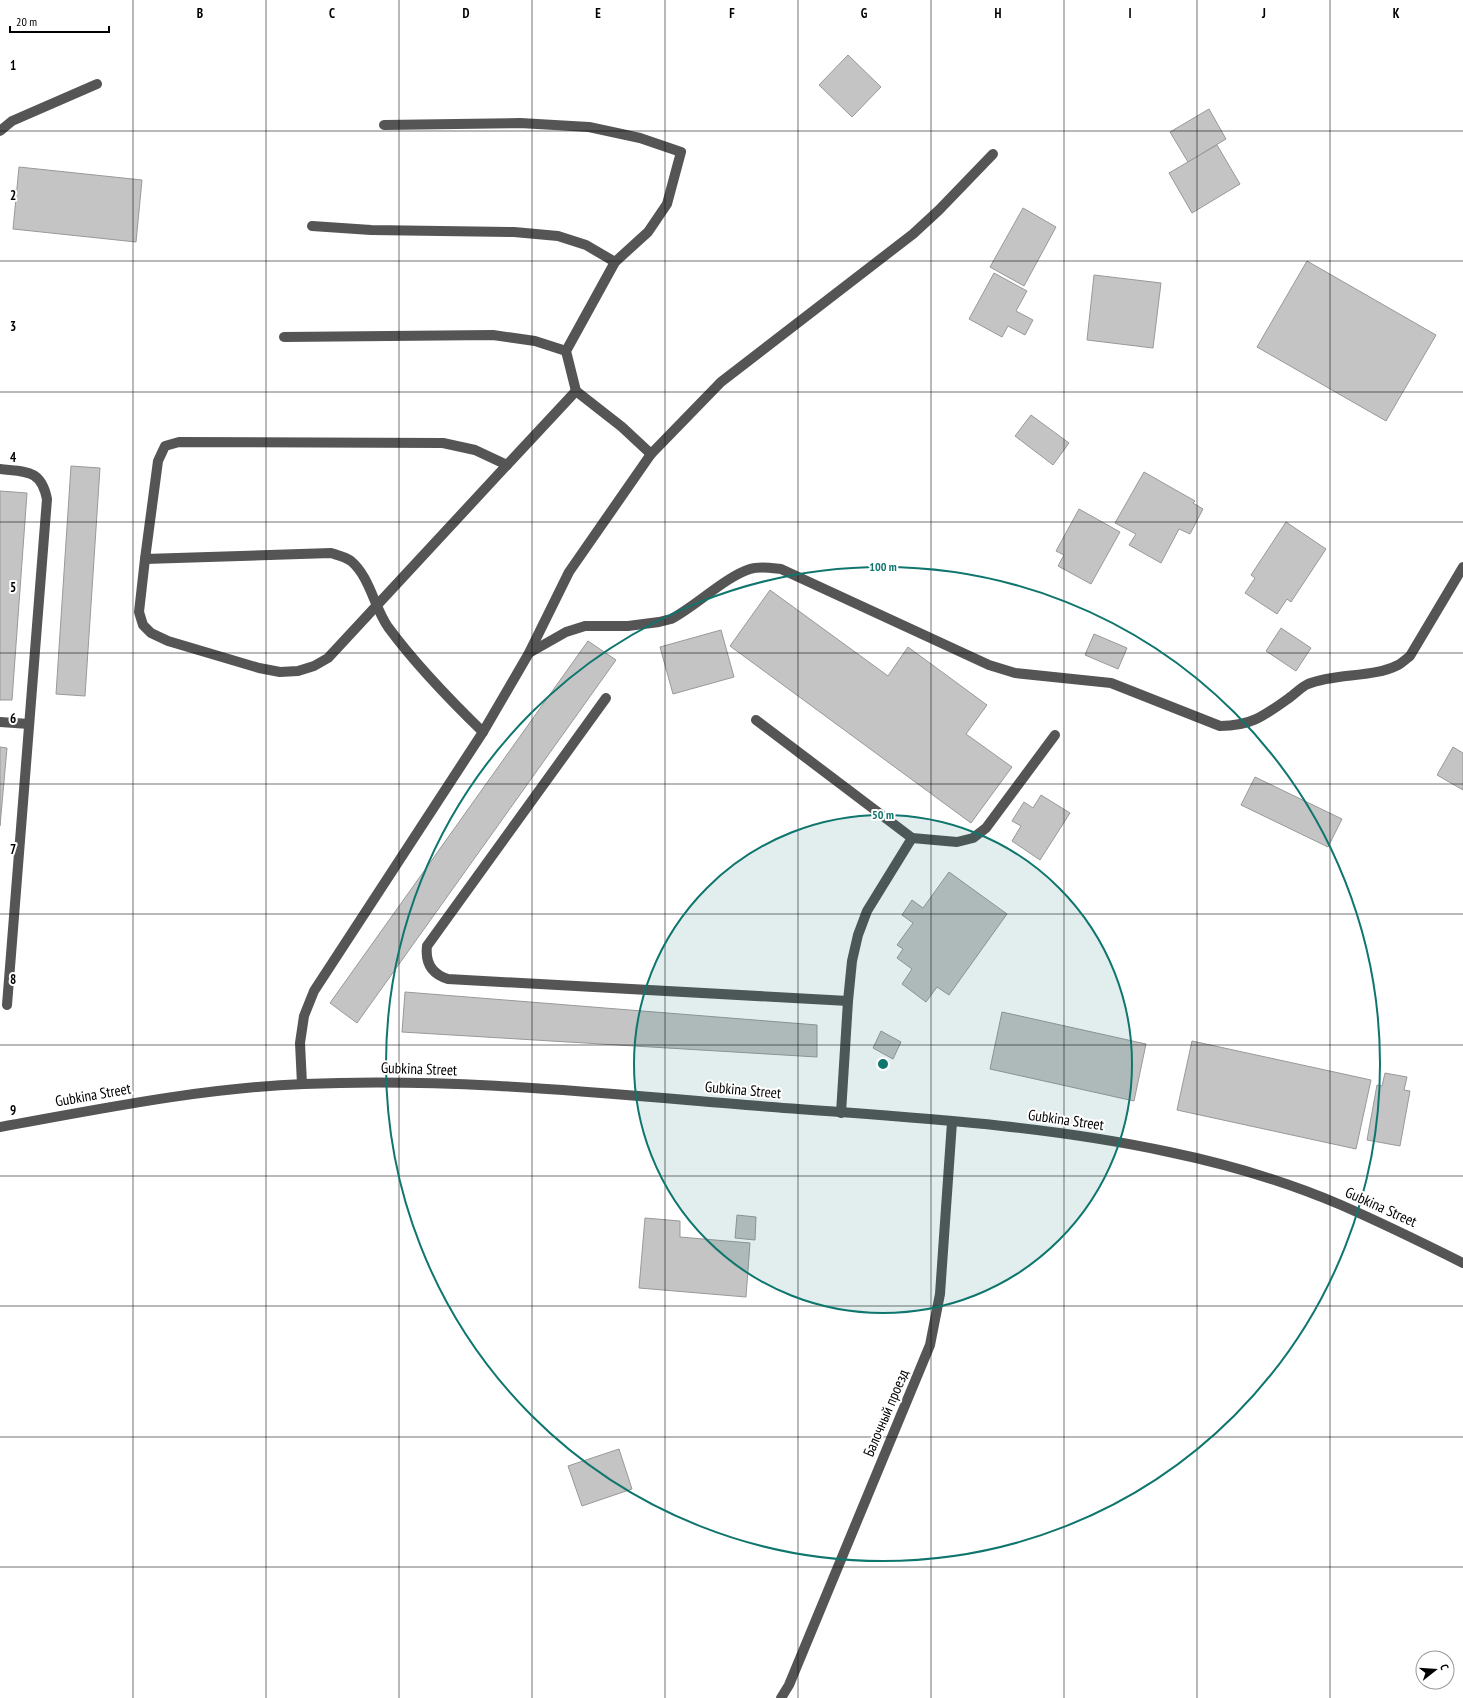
<svg xmlns="http://www.w3.org/2000/svg" width="1463" height="1698" viewBox="0 0 1463 1698" font-family="'PT Sans Narrow',sans-serif">
<style>
.building{fill:#c4c4c4;stroke:#999}
.lines{fill:none;stroke-linecap:round;stroke-linejoin:round}
.minor{stroke:#555;stroke-width:10}
.grid{fill:none;stroke:#000;stroke-width:1;stroke-opacity:0.55}
.ring{fill:none;stroke:#0f766e;stroke-width:2}
.labels{text-anchor:middle;stroke-width:4;stroke-linejoin:round;paint-order:stroke}
.street-label{font-size:15px;fill:#000;stroke:#fff}
.grid-label{font-size:13px;text-anchor:middle;font-weight:bold;fill:#000;stroke:#fff;stroke-width:4;stroke-linejoin:round;paint-order:stroke}
.centre{fill:#0f766e;stroke:#fff;stroke-width:2}
.ring-label{font-size:12px;text-anchor:middle;font-weight:bold;fill:#0f766e;stroke:#fff;stroke-width:4;stroke-linejoin:round;paint-order:stroke}
</style>
<rect width="100%" height="100%" fill="#fff"/>
<g class="building">
<polygon points="848,55 881,87 852,117 819,85"/>
<polygon points="1209,109 1226,139 1188,162 1170,132"/>
<polygon points="1217,145 1240,184 1192,213 1169,173"/>
<polygon points="19,167 142,180 136,242 13,229"/>
<polygon points="1023,208 1056,227 1024,286 990,267"/>
<polygon points="1307,261 1436,335 1386,421 1257,347"/>
<polygon points="994,273 1027,291 1016,311 1033,320 1025,335 1008,326 1002,337 969,319"/>
<polygon points="1094,275 1161,283 1153,348 1087,340"/>
<polygon points="1031,415 1069,443 1053,465 1015,436"/>
<polygon points="71,466 100,468 85,696 56,694"/>
<polygon points="1144,472 1195,501 1193,503 1203,509 1190,534 1179,529 1161,563 1129,545 1136,534 1115,523"/>
<polygon points="0,491 27,493 12,700 0,700"/>
<polygon points="1079,509 1120,532 1091,584 1058,566 1064,555 1056,551"/>
<polygon points="1286,522 1326,549 1291,602 1287,599 1277,614 1245,593 1255,578 1251,575"/>
<polygon points="770,590 888,676 908,647 987,705 966,734 1012,767 971,823 730,646"/>
<polygon points="1281,628 1311,648 1296,671 1266,651"/>
<polygon points="721,630 734,677 673,694 660,647"/>
<polygon points="1094,634 1127,648 1118,669 1085,655"/>
<polygon points="588,641 616,660 357,1023 330,1003"/>
<polygon points="0,747 7,748 0,826"/>
<polygon points="1453,747 1463,753 1463,790 1437,775"/>
<polygon points="1255,777 1342,819 1328,847 1241,805"/>
<polygon points="1041,795 1070,813 1040,860 1012,841 1021,826 1012,821 1024,802 1033,808"/>
<polygon points="949,872 1007,914 949,995 937,987 926,1002 902,984 912,969 897,958 903,949 897,945 913,923 902,915 912,900 923,908"/>
<polygon points="405,992 817,1025 817,1057 402,1032"/>
<polygon points="1002,1012 1146,1044 1134,1101 990,1069"/>
<polygon points="881,1031 901,1042 893,1059 873,1048"/>
<polygon points="1192,1041 1371,1080 1356,1149 1177,1110"/>
<polygon points="1385,1073 1407,1077 1404,1090 1410,1091 1400,1146 1367,1140 1377,1085 1382,1086"/>
<polygon points="737,1215 756,1217 755,1240 735,1238"/>
<polygon points="645,1218 680,1221 680,1237 750,1243 746,1297 639,1288"/>
<polygon points="619,1449 632,1489 582,1506 568,1466"/>
</g>
<g class="lines">
<g class="minor">
<polyline points="384,125 520,123 589,127 640,138 681,152 667,204 648,232 615,262 566,351 576,391 622,427 651,454"/>
<polyline points="0,131 12,121 97,84"/>
<polyline points="312,226 371,230 514,232 558,236 586,245 615,262"/>
<polyline points="284,337 493,335 535,341 566,351"/>
<path d="M0,469C26,472 41,469 47,499L7,1005"/>
<polyline points="145,559 139,612 143,625 151,633 168,641 259,668 280,672 298,671 314,666 328,658 507,465"/>
<path d="M529,653L566,632L585,626H628L659,622L671,619C696,606 725,577 750,569C760,566 771,568 781,569L989,665L1015,673L1111,683L1220,726C1251,726 1264,716 1289,698C1295,694 1301,687 1308,684C1336,673 1373,678 1398,665C1402,663 1406,659 1410,656L1463,567"/>
<path d="M606,698L427,946C425,963 432,974 448,979L848,1001"/>
<polyline points="756,720 912,838 957,842 973,838 986,828 1055,735"/>
<polyline points="0,722 29,724"/>
<path d="M483,732C450,700 416,665 388,627C374,607 370,577 351,561C346,557 337,555 331,553L145,559L158,461L165,446L179,442L443,443L475,450L507,465L576,391"/>
<polyline points="302,1084 300,1043 304,1016 314,991 483,732 529,653 569,572 651,454 721,382 913,234 939,210 993,154"/>
<polyline points="841,1113 848,1001 852,961 858,935 867,911 912,838"/>
<path d="M0,1127C100,1109 202,1088 304,1084C455,1077 610,1094 760,1106C897,1117 1035,1123 1169,1152C1227,1164 1287,1182 1341,1205C1382,1223 1423,1243 1463,1263"/>
<polyline points="781,1698 789,1685 930,1345 940,1294 952,1122"/>
</g>
</g>
<path class="grid" d="M133,0V1698M266,0V1698M399,0V1698M532,0V1698M665,0V1698M798,0V1698M931,0V1698M1064,0V1698M1197,0V1698M1330,0V1698M0,131H1463M0,261H1463M0,392H1463M0,522H1463M0,653H1463M0,784H1463M0,914H1463M0,1045H1463M0,1176H1463M0,1306H1463M0,1437H1463M0,1567H1463"/>
<circle cx="883" cy="1064" r="249" fill="#0f766e" fill-opacity=".12"/>
<g class="ring">
<circle cx="883" cy="1064" r="249"/>
<circle cx="883" cy="1064" r="497"/>
</g>
<g class="labels">
<g class="street-label">
<text transform="translate(419 1069) rotate(2)" y="5">Gubkina Street</text>
<text transform="translate(743 1090) rotate(5)" y="5">Gubkina Street</text>
<text transform="translate(93 1095) rotate(-10)" y="5">Gubkina Street</text>
<text transform="translate(1066 1120) rotate(8)" y="5">Gubkina Street</text>
<text transform="translate(1381 1207) rotate(24)" y="5">Gubkina Street</text>
<text transform="translate(886 1413) rotate(-67)" y="5">Балочный проезд</text>
</g>
</g>
<g class="grid-label">
<text x="200" y="18">B</text>
<text x="332" y="18">C</text>
<text x="466" y="18">D</text>
<text x="598" y="18">E</text>
<text x="732" y="18">F</text>
<text x="864" y="18">G</text>
<text x="998" y="18">H</text>
<text x="1130" y="18">I</text>
<text x="1264" y="18">J</text>
<text x="1396" y="18">K</text>
<text x="13" y="70">1</text>
<text x="13" y="200">2</text>
<text x="13" y="331">3</text>
<text x="13" y="462">4</text>
<text x="13" y="592">5</text>
<text x="13" y="723">6</text>
<text x="13" y="854">7</text>
<text x="13" y="984">8</text>
<text x="13" y="1115">9</text>
</g>
<circle cx="883" cy="1064" r="6" class="centre"/>
<g class="ring-label">
<text x="883" y="571">100 m</text>
<text x="883" y="819">50 m</text>
</g>
<g transform="translate(1435 1670) rotate(73)"><circle r="19" fill="#ffffff" stroke="#999999"/>
<path d="M0-3L7 15L0 10L-7 15Z" fill="#000000"/>
<text y="-6" font-size="11" font-weight="bold" text-anchor="middle" fill="#000000">С</text>
</g>
<path d="M10 26v6h99v-6" fill="none" stroke="#000000" stroke-width="2"/>
<text x="16" y="26" font-size="12" fill="#000000" stroke="#ffffff" stroke-width="3" paint-order="stroke">20 m</text>
</svg>
